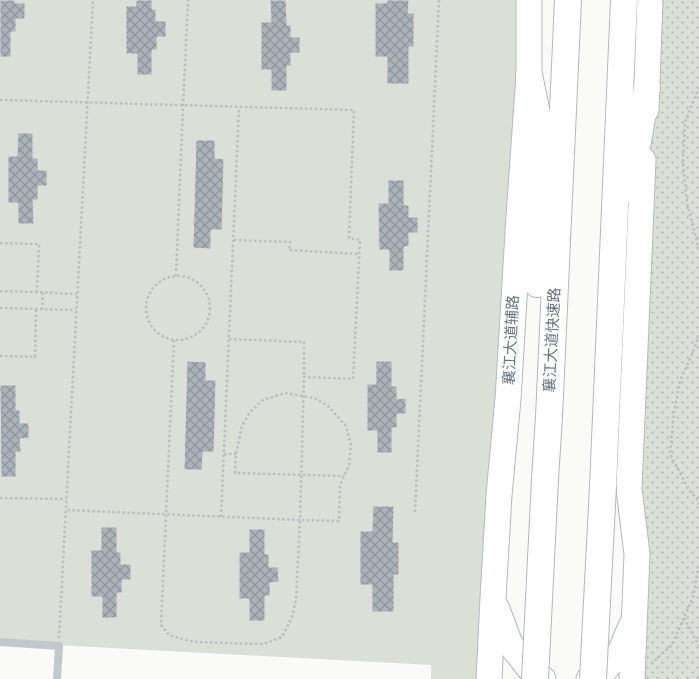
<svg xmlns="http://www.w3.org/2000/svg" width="699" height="679" viewBox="0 0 699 679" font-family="Commissioner,'Noto Sans SC',sans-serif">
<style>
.green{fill:#dadfd7}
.park{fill:url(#park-dots)}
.building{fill:url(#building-cross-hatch);stroke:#dcdcda}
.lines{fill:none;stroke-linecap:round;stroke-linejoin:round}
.primary-casing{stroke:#b5babe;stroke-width:27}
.trunk-casing{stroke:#b4b9bd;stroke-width:28}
.path{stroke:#bbbfc2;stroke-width:2.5;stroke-dasharray:2.5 2.5;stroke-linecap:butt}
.service{stroke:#c3c8cc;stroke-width:8}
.primary{stroke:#fff;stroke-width:25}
.trunk{stroke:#fff;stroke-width:26}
.trunk-bridge-casing{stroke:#b4b9bd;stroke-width:28;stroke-linecap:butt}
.trunk-bridge{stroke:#fff;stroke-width:26}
.labels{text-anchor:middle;stroke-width:5;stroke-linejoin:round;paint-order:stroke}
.street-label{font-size:15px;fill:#657683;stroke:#fff}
</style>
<defs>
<pattern id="park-dots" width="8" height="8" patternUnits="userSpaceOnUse" patternTransform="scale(1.25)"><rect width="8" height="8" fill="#dadfd7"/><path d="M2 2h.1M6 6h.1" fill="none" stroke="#b4b9b4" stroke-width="1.8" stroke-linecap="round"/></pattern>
<pattern id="building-cross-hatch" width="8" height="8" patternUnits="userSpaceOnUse" patternTransform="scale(1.25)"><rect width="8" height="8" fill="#aab3b9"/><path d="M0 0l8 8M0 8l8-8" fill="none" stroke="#8e969c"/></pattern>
</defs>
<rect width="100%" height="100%" fill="#fafaf8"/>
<polygon class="green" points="0,0 529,0 489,679 431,679 431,665 0,642"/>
<polygon class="park" points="650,0 699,0 699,679 632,679"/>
<g class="building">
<polygon points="0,0 15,0 15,3 25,3 25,19 16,19 16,32 11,32 11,57 0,57"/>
<polygon points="136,0 152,0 152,9 156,9 156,21 166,21 166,37 157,37 157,50 152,50 152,75 137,75 137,54 126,54 126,6 136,6"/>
<polygon points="270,0 286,0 287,25 291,25 291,37 300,37 300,53 291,53 291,66 287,66 287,91 271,91 271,70 261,70 261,22 271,22"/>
<polygon points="387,0 409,0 408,13 414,13 414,47 409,47 409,84 387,84 387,57 375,57 375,3 387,3"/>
<polygon points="18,133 33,133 33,158 38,158 38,170 47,170 47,186 38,186 38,200 33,200 34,224 18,224 18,203 8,203 8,156 17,156"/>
<polygon points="196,140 215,140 215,158 224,159 222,230 211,230 211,249 193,248"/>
<polygon points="388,180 404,180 404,205 409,205 409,217 418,217 418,233 409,233 409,246 404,247 404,271 389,271 389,250 379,250 378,203 388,203"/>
<polygon points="187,361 206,362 206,380 216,380 214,452 203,452 202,470 184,470"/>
<polygon points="376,361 392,361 392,386 397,386 397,399 406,398 406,414 397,414 397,428 392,428 392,453 377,453 377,431 367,431 367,384 376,384"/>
<polygon points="0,385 16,385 16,410 20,410 20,423 29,423 29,438 20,439 21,452 16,452 16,477 1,477"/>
<polygon points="373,506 394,506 393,542 399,542 399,575 394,575 394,612 372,612 372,585 360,585 360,531 372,531"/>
<polygon points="101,527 117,527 117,552 121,552 121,564 131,564 131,580 122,580 122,593 117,593 117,618 102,618 102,597 91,597 91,550 101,550"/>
<polygon points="249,529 265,529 265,554 269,554 269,567 278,567 279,582 270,583 270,596 265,596 265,621 249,621 249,599 239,599 239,552 249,552"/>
</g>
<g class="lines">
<defs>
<g id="primary">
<polyline points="646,110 650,0"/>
<polyline points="497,609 510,644 529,668 543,679"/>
<polyline points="489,679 493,598 499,495 508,399 519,216 529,75 529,0"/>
<polyline points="589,679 604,671 620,652 631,626"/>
<polyline points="632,679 637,554 629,489 643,160"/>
</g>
<g id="trunk">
<polyline points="529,75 540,128 537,284"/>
<polyline points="630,189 647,88"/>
<polyline points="545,479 549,417 568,0"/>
<polyline points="603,486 624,0"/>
</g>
</defs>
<use href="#primary" class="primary-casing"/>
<use href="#trunk" class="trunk-casing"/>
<g class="path">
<polyline points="699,87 685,122 683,163 687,203 699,250"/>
<polyline points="0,100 354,110 349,238 360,240 353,379 304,377 300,520 66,510"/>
<polyline points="234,240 290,242 289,250 359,254"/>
<polyline points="0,243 39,244 37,292 77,294"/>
<polyline points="176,276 183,106 188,0"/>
<circle cx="178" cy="308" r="32"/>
<polyline points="0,291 37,292"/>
<polyline points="0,308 76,310"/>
<polyline points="42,310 43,292"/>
<polyline points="699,335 693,352 680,381 674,413 670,454 689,490 698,500 699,506"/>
<polyline points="229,339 304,342 304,377"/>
<polyline points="174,340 161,625 169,635 194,642 264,644 282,637 292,617 296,600 300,520 339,521 340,485 349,465 351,445 346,426 327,405 314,398 285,393 263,400 250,412 242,426 236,454 235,473 344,476"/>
<polyline points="0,356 35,357 36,309"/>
<polyline points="224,454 236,454"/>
<polyline points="0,498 66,499"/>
<polyline points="415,512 439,0"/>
<polyline points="221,517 239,107"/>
<polyline points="684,618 699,646"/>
<polyline points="59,638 93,0"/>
<polyline points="651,664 672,645 693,597 699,565"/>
</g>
<polyline class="service" points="0,642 59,646 57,679"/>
<use href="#primary" class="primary"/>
<use href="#trunk" class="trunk"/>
<defs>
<g id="trunk-bridge">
<polyline points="535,679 545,479"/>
<polyline points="593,679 603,486"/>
</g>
</defs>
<use href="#trunk-bridge" class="trunk-bridge-casing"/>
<use href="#trunk-bridge" class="trunk-bridge"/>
</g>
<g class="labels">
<g class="street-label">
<text transform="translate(511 340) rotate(-87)" y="5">襄江大道辅路</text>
<text transform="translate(552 340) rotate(-87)" y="5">襄江大道快速路</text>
</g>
</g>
</svg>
